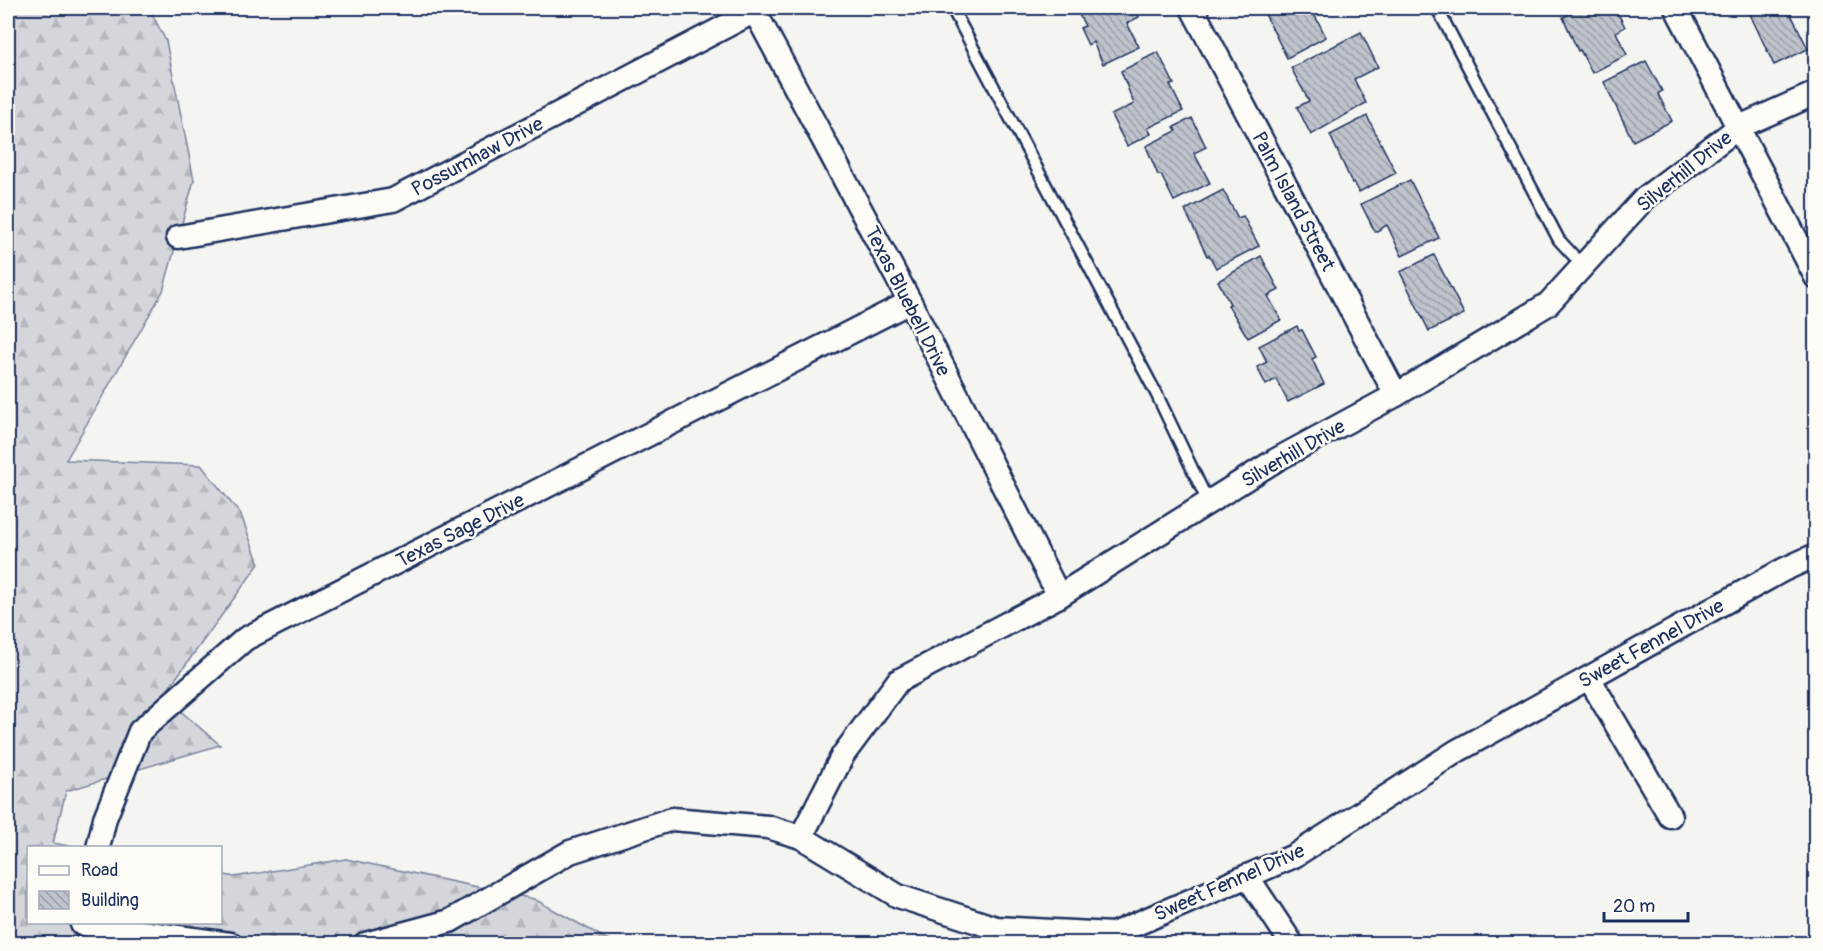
<svg xmlns="http://www.w3.org/2000/svg" width="1823" height="951" viewBox="0 0 1823 951" font-family="Pangolin,sans-serif">
<style>
.forest{fill:url(#forest-firs);stroke:#78829c;stroke-width:1.5}
.building{fill:url(#building-back-hatch);stroke:#1b2f5e;stroke-width:1.5}
.lines{fill:none;stroke-linecap:round;stroke-linejoin:round}
.lane-casing{stroke:#1b2f5e;stroke-width:15}
.street-casing{stroke:#1b2f5e;stroke-width:27}
.lane{stroke:#fdfcf7;stroke-width:10}
.street{stroke:#fdfcf7;stroke-width:22}
.labels{text-anchor:middle;stroke-width:5;stroke-linejoin:round;paint-order:stroke}
.street-label{font-size:20px;fill:#1b2f5e;stroke:#fdfcf7}
</style>
<defs>
<pattern id="forest-firs" width="22" height="20" patternUnits="userSpaceOnUse" patternTransform="scale(1.5)"><rect width="22" height="20" fill="#d4d6db"/><path d="M5 1l3.5 6h-7zM16 11l3.5 6h-7z" fill="#b5b8be"/></pattern>
<pattern id="building-back-hatch" width="6" height="6" patternUnits="userSpaceOnUse" patternTransform="scale(1.5)"><rect width="6" height="6" fill="#bfc3cc"/><path d="M-1 5l2 2M0 0l6 6M5-1l2 2" fill="none" stroke="#9a9fa9"/></pattern>
</defs>
<rect width="100%" height="100%" fill="#f4f4f1"/>
<filter id="ink" filterUnits="userSpaceOnUse"><feTurbulence type="fractalNoise" baseFrequency=".0167" numOctaves="2"/><feDisplacementMap in="SourceGraphic" scale="12" xChannelSelector="R" yChannelSelector="G"/><feConvolveMatrix kernelMatrix="1 2 1 2 8 2 1 2 1" color-interpolation-filters="sRGB"/></filter>
<g filter="url(#ink)">
<polygon class="forest" points="8,8 149,8 166,41 194,180 163,291 66,460 201,465 241,515 259,564 163,696 220,745 66,791 53,843 74,847 28,848 28,922 220,922 221,874 234,877 346,859 534,899 614,943 8,943"/>
<g class="building">
<polygon points="1078,8 1134,8 1139,17 1127,23 1139,47 1103,64 1093,42 1088,45 1080,28 1085,26 1076,9"/>
<polygon points="1262,8 1311,8 1326,37 1287,58"/>
<polygon points="1582,8 1615,8 1625,27 1616,32 1627,55 1592,73 1580,50 1578,51 1563,17"/>
<polygon points="1747,8 1788,8 1808,49 1774,65"/>
<polygon points="1361,32 1378,67 1354,79 1366,103 1311,135 1297,107 1309,101 1291,68"/>
<polygon points="1158,52 1174,84 1170,85 1183,111 1148,128 1151,134 1127,146 1111,115 1134,104 1121,71"/>
<polygon points="1646,61 1662,91 1658,94 1672,121 1633,141 1604,82"/>
<polygon points="1367,116 1396,173 1359,192 1354,182 1352,183 1330,135"/>
<polygon points="1192,118 1206,147 1194,153 1210,183 1174,201 1161,175 1158,175 1146,146 1176,131 1174,127"/>
<polygon points="1410,180 1439,238 1402,256 1387,225 1375,232 1361,204"/>
<polygon points="1223,190 1238,218 1243,216 1259,246 1216,268 1209,255 1207,256 1185,210"/>
<polygon points="1434,255 1464,314 1429,331 1400,272"/>
<polygon points="1261,256 1279,290 1268,296 1281,320 1248,338 1228,305 1230,304 1218,281"/>
<polygon points="1297,326 1299,331 1302,330 1316,357 1312,359 1324,384 1288,402 1276,379 1266,385 1257,367 1267,362 1259,346"/>
</g>
<g class="lines">
<defs>
<g id="lane">
<polyline points="952,8 1157,395 1208,502"/>
<polyline points="1437,8 1559,240 1583,266"/>
</g>
<g id="street">
<polyline points="753,8 910,302 1059,596"/>
<polyline points="1192,8 1396,395"/>
<polyline points="1676,8 1816,277"/>
<polyline points="178,237 393,200 755,11"/>
<polyline points="1589,678 1670,816"/>
<polyline points="801,837 843,755 898,681 1059,596 1276,460 1396,395 1548,304 1645,198 1739,127 1816,93"/>
<polyline points="98,848 105,818 140,731 245,639 910,302"/>
<polyline points="1247,876 1292,944"/>
<polyline points="82,924 230,944"/>
<polyline points="365,944 450,921 570,852 672,819 768,827 801,837 898,896 996,928 1113,934 1294,856 1457,751 1783,570 1816,555"/>
</g>
</defs>
<use href="#lane" class="lane-casing"/>
<use href="#street" class="street-casing"/>
<use href="#lane" class="lane"/>
<use href="#street" class="street"/>
</g>
</g>
<g class="labels">
<g class="street-label">
<text transform="translate(477 156) rotate(-28)" y="7">Possumhaw Drive</text>
<text transform="translate(1684 171) rotate(-39)" y="7">Silverhill Drive</text>
<text transform="translate(1294 201) rotate(62)" y="7">Palm Island Street</text>
<text transform="translate(908 301) rotate(63)" y="7">Texas Bluebell Drive</text>
<text transform="translate(1293 453) rotate(-30)" y="7">Silverhill Drive</text>
<text transform="translate(460 530) rotate(-27)" y="7">Texas Sage Drive</text>
<text transform="translate(1651 643) rotate(-29)" y="7">Sweet Fennel Drive</text>
<text transform="translate(1229 882) rotate(-24)" y="7">Sweet Fennel Drive</text>
</g>
</g>
<rect width="1823" height="951" fill="none" stroke="#fdfcf7" stroke-width="30"/>
<rect x="15" y="15" width="1793" height="921" fill="none" stroke="#1b2f5e" stroke-width="2" filter="url(#ink)"/>
<rect x="27" y="846" width="195" height="78" fill="#fdfcf7" stroke="#a3aaba" stroke-width="1.5"/>
<rect x="39" y="866" width="30" height="9" fill="#fdfcf7" stroke="#a3aaba" stroke-width="1.5"/>
<text x="81" y="876" font-size="18" fill="#1b2f5e">Road</text>
<rect x="39" y="891" width="30" height="18" fill="url(#building-back-hatch)" stroke="#a3aaba" stroke-width="1.5"/>
<text x="81" y="906" font-size="18" fill="#1b2f5e">Building</text>
<path d="M1604 912v9h84v-9" fill="none" stroke="#1b2f5e" stroke-width="3"/>
<text x="1613" y="912" font-size="18" fill="#1b2f5e" stroke="#fdfcf7" stroke-width="4.5" paint-order="stroke">20 m</text>
</svg>
